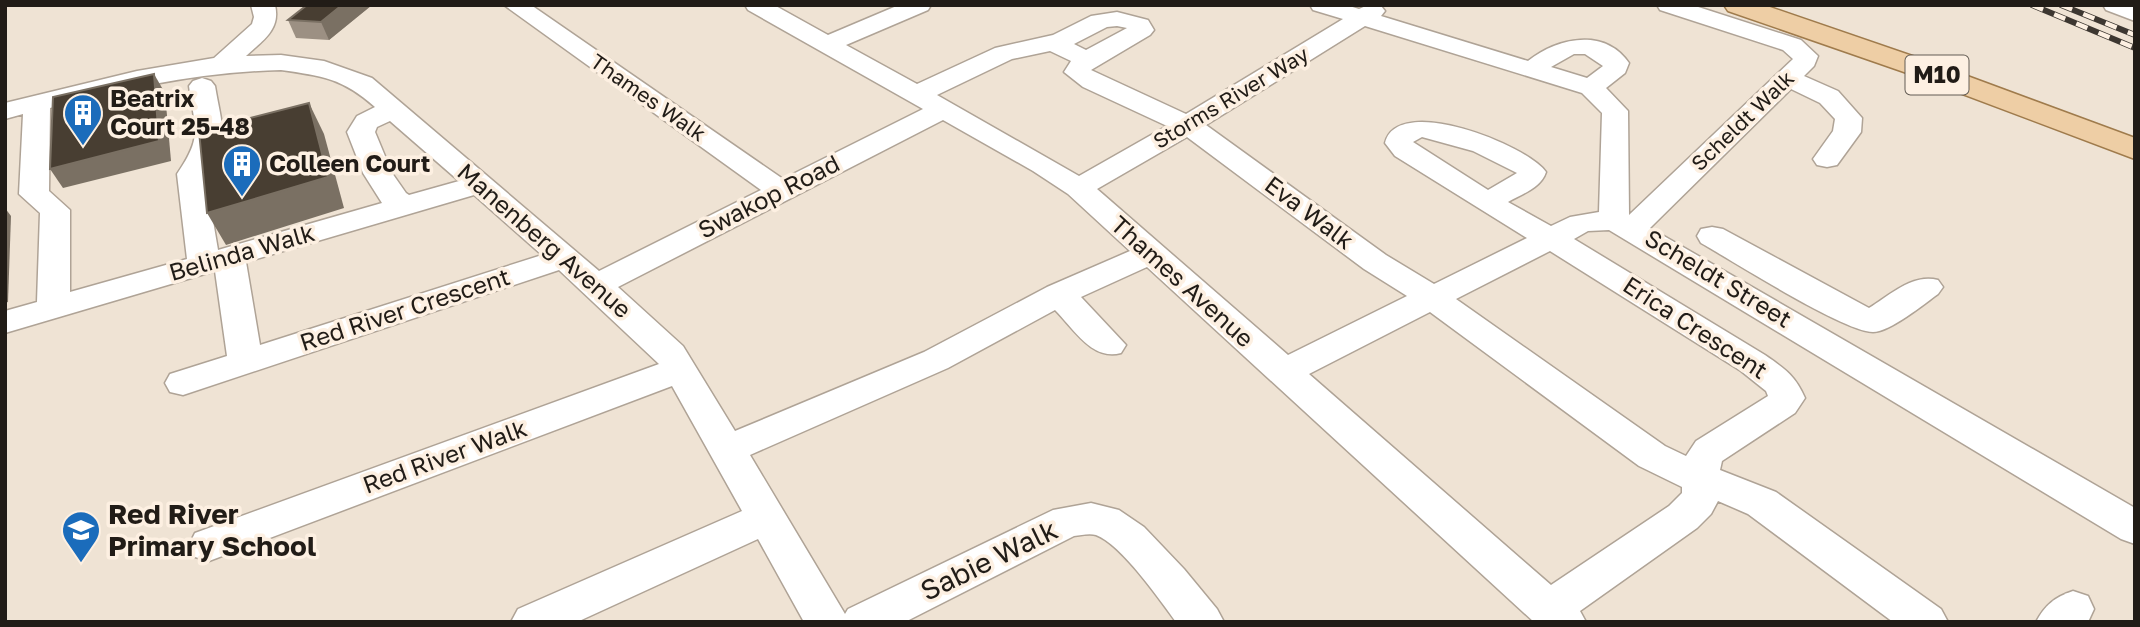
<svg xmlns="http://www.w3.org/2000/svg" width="2140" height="627" viewBox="0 0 2140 627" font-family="'Golos Text',sans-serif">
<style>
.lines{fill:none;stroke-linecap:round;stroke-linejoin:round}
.minor-casing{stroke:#afa396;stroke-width:3}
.major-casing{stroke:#9f7b4c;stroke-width:3}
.minor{fill:#fff;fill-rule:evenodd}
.major{fill:#eecea5;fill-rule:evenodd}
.rail-casing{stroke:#3d3731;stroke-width:6}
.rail{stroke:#fdf0e2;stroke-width:4.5;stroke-dasharray:12;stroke-linecap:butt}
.wall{fill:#9c9083}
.shaded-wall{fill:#7a7063}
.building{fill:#483e32;stroke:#7a7063;stroke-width:2}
.labels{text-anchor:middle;stroke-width:7;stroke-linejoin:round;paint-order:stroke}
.far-street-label{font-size:21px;fill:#211c17;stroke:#fdf0e2}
.shield{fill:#fdf0e2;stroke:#635c54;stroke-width:2}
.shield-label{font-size:23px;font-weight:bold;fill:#211c17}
.poi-label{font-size:24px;font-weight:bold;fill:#211c17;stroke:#fdf0e2;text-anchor:start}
.street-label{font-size:24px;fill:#211c17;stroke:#fdf0e2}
.near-poi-label{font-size:28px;font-weight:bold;fill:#211c17;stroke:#fdf0e2;text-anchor:start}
.near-street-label{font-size:28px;fill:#211c17;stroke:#fdf0e2}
</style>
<rect width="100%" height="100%" fill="#efe3d4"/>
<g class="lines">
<defs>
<g id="minor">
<path d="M251,5H275C281,30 262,41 246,56L281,55L324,61L372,78L599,271L761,190L504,5H531L783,179L923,109L748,10L745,5H774L828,35L899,5H931L928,10L846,45L917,84L995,48L1053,35L1091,16L1117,12L1148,20L1154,30L1150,35L1091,70L1186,114L1343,19L1313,10L1310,5H1346L1359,9L1368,5L1381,6L1385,11L1381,16L1528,61C1557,38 1604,27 1629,63L1625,73L1606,88L1628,111L1629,215L1793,59L1783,50L1660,10L1657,5H1692L1801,40L1818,56L1814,66L1804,76L1838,91L1862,118L1861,132L1837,165L1827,167L1817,165L1813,159L1833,131L1835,119L1820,103L1791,89L1650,228L2135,508V544L2121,539L1609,230L1588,231L1574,239L1765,355C1785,369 1795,375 1805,398L1795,413L1722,461L1720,470L1776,492L1941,609L1948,622H1893L1748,514L1718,501L1711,514L1697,528L1580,611L1586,622H1534L1147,267L1081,297L1126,345L1121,353C1092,361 1074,329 1055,310L948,368L750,455L845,614L848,609L1053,510L1091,503L1119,510L1144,527L1184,569L1217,609L1224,622H1176C1160,600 1121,544 1096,535C1090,533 1081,535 1074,536L905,622H804L758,539L577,622H511L518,609L742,511L672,386L209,561L195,557L189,545L195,533L659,364L559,270L183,395L170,392L165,383L170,374L227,356L215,271L5,333V311L37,302L40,213L19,194L23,114L5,119V103L137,71L214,58L252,24L254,17ZM1117,26L1127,28L1086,50L1074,44L1107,27ZM1365,26L1582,93L1602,113L1599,212L1570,217L1551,226L1508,202C1522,194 1541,188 1546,172C1527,145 1397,93 1385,143L1395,156L1527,238L1434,284L1386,255L1206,125ZM1050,51L1071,61L1064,72L1083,87L1167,126L1079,176L937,95L1012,59ZM1574,54H1585L1603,66L1587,78L1551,67ZM281,70C323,76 342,78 375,107L357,116L347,132L363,173L382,203L218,250L205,174C230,137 222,128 215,86L211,81L202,78L193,81L189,86C195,130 203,136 177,174L187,259L70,292V210L49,191L50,108C127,88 201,72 281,70ZM943,120L1033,171L1068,194L1130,251L1047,287L924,352L735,431L683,346L618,287ZM390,121L459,181L409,195L406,193L392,173L375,132L377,127ZM1187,137L1364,269L1407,296L1288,355L1097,189ZM1422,137L1473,151L1517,173L1488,190L1413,142ZM474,195L542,255L260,345L246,262ZM1550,251L1741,371L1766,391L1768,396L1696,441L1686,456L1665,446L1456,299ZM1430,312L1639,466L1682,487V493L1669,506L1551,585L1309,374Z"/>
<polygon points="2103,5 2135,5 2135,21 2106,10"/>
<path d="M1712,227L1723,229L1869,308C1890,295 1913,273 1938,280L1943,287L1938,294C1924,304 1890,332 1873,332C1844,332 1733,261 1701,243L1697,236L1701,229Z"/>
<path d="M2073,591L2088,596L2094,609L2088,622H2036C2045,605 2055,597 2073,591Z"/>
</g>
<polygon id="major" points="1724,5 1764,5 1924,60 2135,138 2135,159 1904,72 1728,11"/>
</defs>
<use href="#minor" class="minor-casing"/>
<use href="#major" class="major-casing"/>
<use href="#minor" class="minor"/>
<use href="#major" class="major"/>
<defs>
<g id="rail">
<polyline points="2032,5 2135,48"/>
<polyline points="2061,5 2135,35"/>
</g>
</defs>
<use href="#rail" class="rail-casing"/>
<use href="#rail" class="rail"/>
</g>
<polygon class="wall" points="372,5 329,40 296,38 288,20"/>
<g class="shaded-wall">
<polygon points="342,5 372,5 329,40 321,22"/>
<polygon points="154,74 165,93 171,161 63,188 50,169"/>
<polygon points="309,103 324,134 344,208 226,245 207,213"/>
<polygon points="5,208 11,216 8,302 5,303"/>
</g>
<g class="building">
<polygon points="307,5 342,5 321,22 288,20"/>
<polygon points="154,74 159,141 50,169 53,97"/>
<polygon points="309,103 328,177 207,213 199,131"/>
</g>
<defs>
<symbol id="building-pin" viewBox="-11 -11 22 30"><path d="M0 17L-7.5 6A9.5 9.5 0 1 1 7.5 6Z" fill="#1b6cbb" stroke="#fdf0e2"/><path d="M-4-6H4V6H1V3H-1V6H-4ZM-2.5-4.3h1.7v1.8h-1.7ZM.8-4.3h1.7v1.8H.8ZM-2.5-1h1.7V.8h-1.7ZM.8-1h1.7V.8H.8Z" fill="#fff"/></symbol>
<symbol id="school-pin" viewBox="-11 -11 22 30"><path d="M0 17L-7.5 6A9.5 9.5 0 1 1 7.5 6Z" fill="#1b6cbb" stroke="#fdf0e2"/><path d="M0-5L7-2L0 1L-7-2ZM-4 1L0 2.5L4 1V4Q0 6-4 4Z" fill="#fff"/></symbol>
</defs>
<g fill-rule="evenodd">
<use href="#building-pin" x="61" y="91" width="44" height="60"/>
<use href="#building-pin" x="220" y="142" width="44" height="60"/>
<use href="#school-pin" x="59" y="508" width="44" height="60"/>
</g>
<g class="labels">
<g class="far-street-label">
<text transform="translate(648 98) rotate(35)" y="7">Thames Walk</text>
<text transform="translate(1231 98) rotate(-31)" y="7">Storms River Way</text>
<text transform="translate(1743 121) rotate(-44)" y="7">Scheldt Walk</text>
</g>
<rect class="shield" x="1905.5" y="55.5" width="63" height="39" rx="5"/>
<g class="shield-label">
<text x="1937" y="83">M10</text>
</g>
<g class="poi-label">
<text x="110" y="107">Beatrix<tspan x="110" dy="28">Court 25-48</tspan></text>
<text x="269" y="172">Colleen Court</text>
</g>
<g class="street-label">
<text transform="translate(769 197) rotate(-27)" y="8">Swakop Road</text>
<text transform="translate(1309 213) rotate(37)" y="8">Eva Walk</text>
<text transform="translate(544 241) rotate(41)" y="8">Manenberg Avenue</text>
<text transform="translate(242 253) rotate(-16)" y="8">Belinda Walk</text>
<text transform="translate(1718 279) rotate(31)" y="8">Scheldt Street</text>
<text transform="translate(1182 282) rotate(42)" y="8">Thames Avenue</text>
<text transform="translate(405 310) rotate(-18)" y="8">Red River Crescent</text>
<text transform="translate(1695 328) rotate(33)" y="8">Erica Crescent</text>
<text transform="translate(445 457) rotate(-20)" y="8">Red River Walk</text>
</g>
<g class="near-poi-label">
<text x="108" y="524">Red River<tspan x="108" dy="32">Primary School</tspan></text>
</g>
<g class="near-street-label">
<text transform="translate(989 560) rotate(-26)" y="10">Sabie Walk</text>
</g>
</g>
<rect width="2140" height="627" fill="none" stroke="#211c17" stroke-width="14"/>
</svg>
